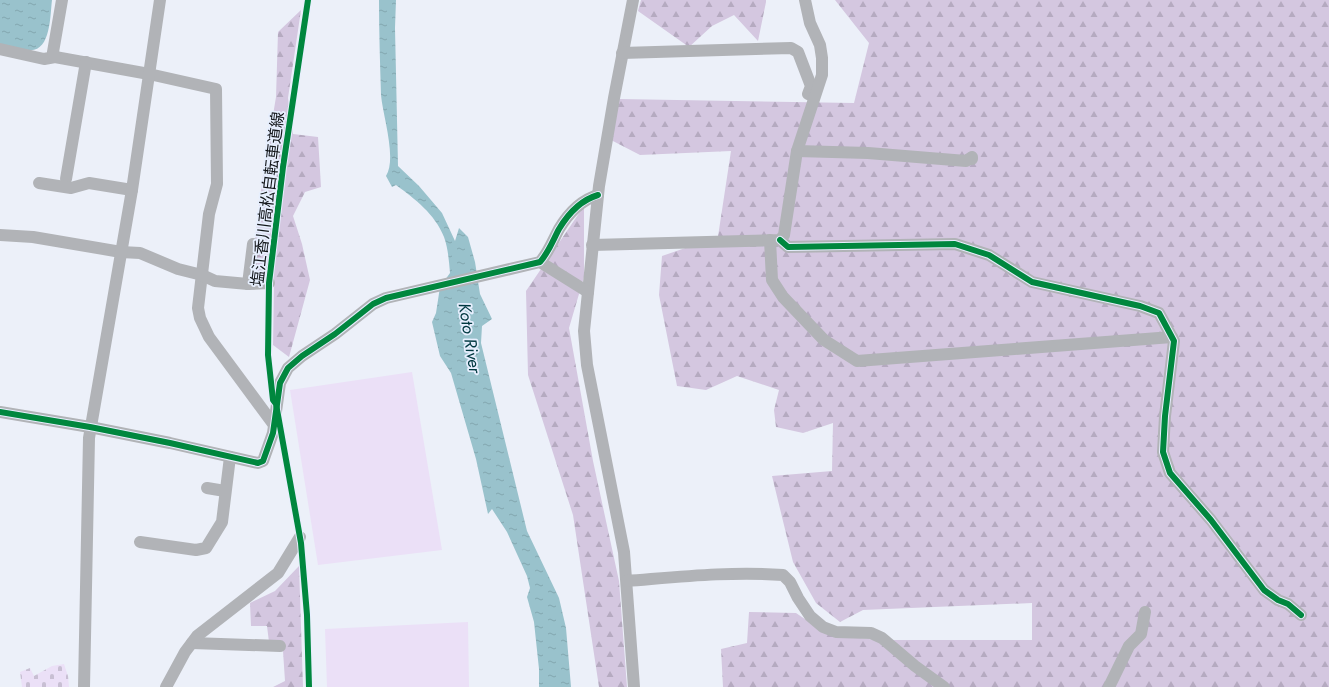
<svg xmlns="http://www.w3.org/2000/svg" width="1329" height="687" viewBox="0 0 1329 687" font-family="Jost,'Noto Sans JP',sans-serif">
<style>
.forest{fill:url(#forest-firs)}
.cemetery{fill:url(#cemetery-stones)}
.park{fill:#ebe0f7}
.water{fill:url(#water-ripples)}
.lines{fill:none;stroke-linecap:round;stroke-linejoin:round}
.minor{stroke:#b1b3b7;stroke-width:12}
.cycleway-casing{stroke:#e7effe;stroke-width:8}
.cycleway{stroke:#00873e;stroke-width:6}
.labels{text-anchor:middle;stroke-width:3.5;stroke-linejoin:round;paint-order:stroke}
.street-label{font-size:16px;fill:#121519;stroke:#e7effe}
.water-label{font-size:17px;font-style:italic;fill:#003840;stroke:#e7effe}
</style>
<defs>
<pattern id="forest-firs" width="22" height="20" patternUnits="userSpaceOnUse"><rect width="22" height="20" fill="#d4c7e0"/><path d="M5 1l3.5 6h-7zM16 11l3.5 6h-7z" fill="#b5aac0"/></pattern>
<pattern id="cemetery-stones" width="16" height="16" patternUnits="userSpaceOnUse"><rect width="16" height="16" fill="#ebe0f7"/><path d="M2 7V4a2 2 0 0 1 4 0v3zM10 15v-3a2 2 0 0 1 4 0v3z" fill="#c8bfd3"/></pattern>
<pattern id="water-ripples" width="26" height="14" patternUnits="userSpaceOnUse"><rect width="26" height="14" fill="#99c2cc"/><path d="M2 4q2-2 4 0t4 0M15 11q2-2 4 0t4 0" fill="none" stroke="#83a6af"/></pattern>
</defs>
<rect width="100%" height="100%" fill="#ecf0f9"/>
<g class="forest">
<polygon points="641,0 766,0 766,2 758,41 734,15 712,26 689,47 638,11"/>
<polygon points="835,0 1329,0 1329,687 723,687 721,649 747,643 749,612 796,613 827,634 877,640 1032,640 1032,603 863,610 840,622 816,603 793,562 772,476 832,471 833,423 803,433 776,427 774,410 779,390 737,376 706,390 677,386 659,295 662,256 694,245 717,243 731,151 640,155 611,140 619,99 854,103 869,43"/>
<polygon points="301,10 288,98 293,134 318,137 321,187 305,192 293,216 302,244 310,280 289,357 273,345 274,283 250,280 263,175 276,97 278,32"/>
<polygon points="584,206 584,277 569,328 593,461 619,581 627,687 599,687 573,515 528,375 526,291"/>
<polygon points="299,566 303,687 273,687 285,681 283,651 269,642 267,626 251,626 250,603 275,591"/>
</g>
<polygon class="cemetery" points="64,664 68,676 69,687 22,687 20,672 30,668 34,676 52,666"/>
<g class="park">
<polygon points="412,372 442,550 318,565 290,390"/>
<polygon points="468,622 469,687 327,687 325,629"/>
</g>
<g class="water">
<path d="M0,0H52C50,16 51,53 28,50C19,49 9,46 0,44Z"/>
<path d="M379,0H396L395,28L398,166L419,186L442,213L455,241L459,228L468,237L475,262L480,294L492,319L482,326L481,343L527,531L559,598L566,628L571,687H539V669L534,622L527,597L530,588L527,576L507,532L492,509L488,514L476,459L451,373L440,356L432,322L436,313L440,287L450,273C449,261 448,248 444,237C435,214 415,199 396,185L392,187L386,176C397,158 383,117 381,95C380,63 379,32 379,0Z"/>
</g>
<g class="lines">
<g class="minor">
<polyline points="633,0 614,98 599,186 584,331 587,365 624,552 634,687"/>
<polyline points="0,49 44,59 55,57 149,74 216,89 217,184 209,214 198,308 200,318 209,337 274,425"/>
<polyline points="622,53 791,48 798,52 811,86 808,94 812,96"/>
<polyline points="55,57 53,52 62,0"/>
<polyline points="797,151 868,153 966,161 972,157 972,159"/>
<polyline points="66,179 86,62"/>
<polyline points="39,183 71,188 89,183 132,190"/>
<polyline points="0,235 33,237 121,252 140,253 178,269 202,275 215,281 248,284 253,244"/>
<polyline points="770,240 772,280 783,297 824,340 857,361 1172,337"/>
<polyline points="780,240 788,247 955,244 989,255 1032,282 1140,306 1159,313 1174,341 1165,416 1163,452 1170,473 1211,520 1264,590 1278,600 1288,604 1301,615"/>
<polyline points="592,245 780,240 784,235 797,151 822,75 822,58 820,45 810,23 805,0"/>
<polyline points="540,262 588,292"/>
<polyline points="248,284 269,283"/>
<path d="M0,412L90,427L170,443L258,463L263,461L273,433L280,383L288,368L302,356L335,334L373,304L386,298L540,262C549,252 553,240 559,229C568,214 581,200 598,195"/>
<polyline points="207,488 225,491"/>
<polyline points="140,542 196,550 206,548 222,522 230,457"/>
<path d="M627,581C678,577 731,571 783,575L790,582L798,598L810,616L823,627L836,632L871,633L882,638L915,666L944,687"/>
<polyline points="192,643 280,646"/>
<polyline points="84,687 89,438 132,190 160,0"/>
<polyline points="166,687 185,652 197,636 278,573 300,537"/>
<polyline points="1109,687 1129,646 1141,634 1145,612"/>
</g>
<defs>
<g id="cycleway">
<polyline points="308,0 283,167 269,283 268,355 273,400 276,404 301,543 307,615 309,687"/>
<polyline points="780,240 788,247 955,244 989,255 1032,282 1140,306 1159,313 1174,341 1165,416 1163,452 1170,473 1211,520 1264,590 1278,600 1288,604 1301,615"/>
<path d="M0,412L90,427L170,443L258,463L263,461L273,433L280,383L288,368L302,356L335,334L373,304L386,298L540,262C549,252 553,240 559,229C568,214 581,200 598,195"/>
</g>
</defs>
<use href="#cycleway" class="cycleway-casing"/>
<use href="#cycleway" class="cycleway"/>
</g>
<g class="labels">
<g class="street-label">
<text transform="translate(267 199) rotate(-83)" y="6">塩江香川高松自転車道線</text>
</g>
<g class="water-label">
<text transform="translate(470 338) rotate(81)" y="6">Koto River</text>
</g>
</g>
</svg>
